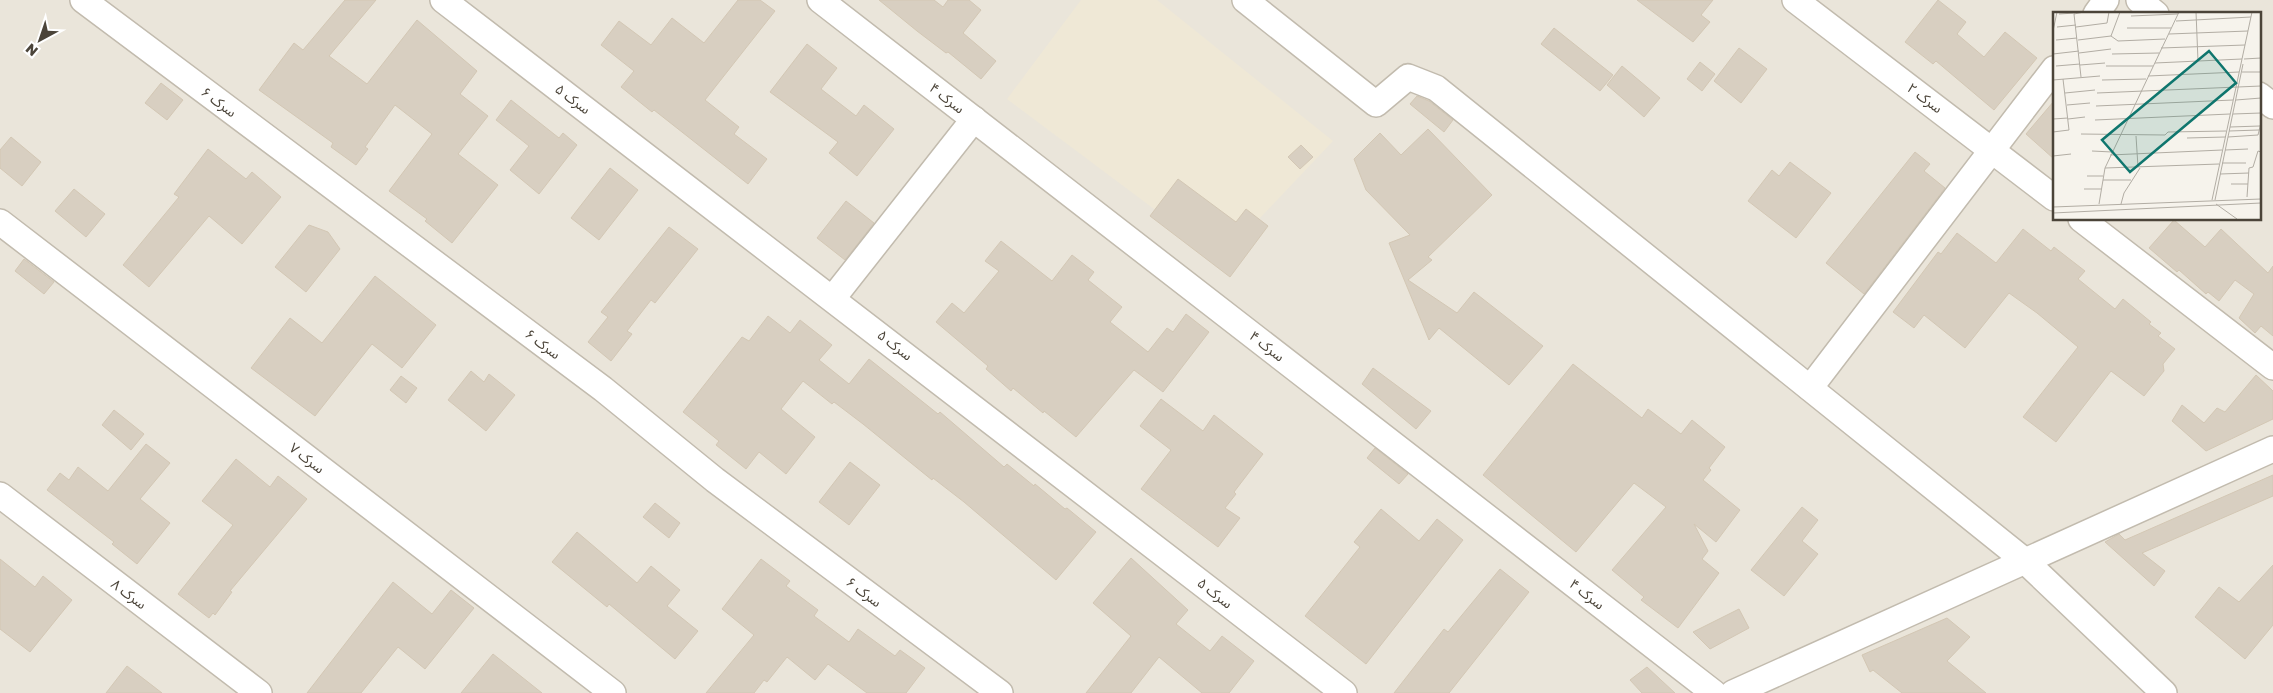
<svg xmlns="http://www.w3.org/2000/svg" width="2273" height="693" viewBox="0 0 2273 693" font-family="'Golos Text','Noto Sans Arabic',sans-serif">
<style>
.residential{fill:#eae5da;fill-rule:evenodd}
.education{fill:#efe8d6}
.building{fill:#d8cfc1;stroke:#d3c7b4}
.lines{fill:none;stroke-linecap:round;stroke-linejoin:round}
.minor-casing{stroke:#c2bbae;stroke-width:28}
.minor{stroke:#fff;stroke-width:25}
.labels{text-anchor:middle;stroke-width:4;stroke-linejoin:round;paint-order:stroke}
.street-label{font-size:14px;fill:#4b4439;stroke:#fff}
.inset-road{fill:none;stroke:#b2ada4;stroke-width:1}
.view{fill:#0f766e;fill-opacity:0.15;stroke:#0f766e;stroke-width:2.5}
.inset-edge{fill:none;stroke:#4b4439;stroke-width:2.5}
</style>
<rect width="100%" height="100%" fill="#f6f3ec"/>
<path class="residential" d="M0,0H2273V693H0ZM2054,14H2259V219H2054Z"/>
<polygon class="education" points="1081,0 1157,0 1333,141 1221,259 1007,99"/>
<g class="building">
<polygon points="345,0 376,0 329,56 367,84 417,20 477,71 460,94 488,116 458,154 498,185 452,243 425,221 427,219 389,191 432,134 395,105 365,147 368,149 356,165 331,147 333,143 259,90 294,43 303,50"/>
<polygon points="738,0 760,0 775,11 705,100 739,127 734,134 767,159 748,184 654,110 652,112 621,87 634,71 601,45 619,21 651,45 672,18 704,43"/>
<polygon points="879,0 934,0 943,7 948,0 969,0 981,10 963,33 996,61 981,79 948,52 946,53 917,31"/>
<polygon points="1637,0 1713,0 1701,15 1710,22 1693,42"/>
<polygon points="1938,0 1966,22 1957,34 1984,57 2005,32 2037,58 1994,110 1936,61 1933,64 1905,42"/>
<polygon points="1554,28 1613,75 1600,91 1541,44"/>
<polygon points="807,44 837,68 821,89 856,116 864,105 894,129 857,176 829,153 838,142 770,92"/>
<polygon points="1739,48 1767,69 1741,103 1714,81"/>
<polygon points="1700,62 1715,74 1702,91 1687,79"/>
<polygon points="1622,66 1660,98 1644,117 1607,85"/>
<polygon points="161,83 183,100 167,120 145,103"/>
<polygon points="1417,96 1429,101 1453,120 1444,132 1410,104"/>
<polygon points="511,100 559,138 563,133 577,145 539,194 510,170 529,146 496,120"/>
<polygon points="2054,101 2054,159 2026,134"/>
<polygon points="1428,129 1492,195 1428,257 1432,260 1408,280 1457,313 1474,292 1543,346 1509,385 1439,328 1429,340 1389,243 1410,235 1366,190 1354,159 1380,133 1401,155"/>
<polygon points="11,137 41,162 22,186 0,168 0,150"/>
<polygon points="1301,145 1313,157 1300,169 1288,157"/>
<polygon points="208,149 246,179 252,172 281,197 242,244 209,216 149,287 123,265 179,197 174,194"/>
<polygon points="1915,152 1930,164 1924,171 1945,188 1864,294 1826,263"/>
<polygon points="1790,162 1831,193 1796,238 1748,201 1772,170 1779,176"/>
<polygon points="610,168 638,190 599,240 571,218"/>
<polygon points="1178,179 1236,222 1246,209 1268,226 1230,277 1150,216"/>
<polygon points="74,189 105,214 86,237 55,211"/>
<polygon points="846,201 874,223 845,260 817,238"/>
<polygon points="2174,220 2205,247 2221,229 2268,273 2273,266 2273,336 2261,326 2255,333 2239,318 2254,294 2235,280 2219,301 2208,292 2206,294 2179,270 2177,272 2149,248"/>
<polygon points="309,225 328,232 340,249 306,292 275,267"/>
<polygon points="669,227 698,249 655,303 651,300 627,331 632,334 611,361 588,342 608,317 601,312"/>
<polygon points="2023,229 2051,251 2054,247 2085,271 2078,279 2115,309 2123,299 2151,322 2149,324 2161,333 2158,336 2175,349 2163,364 2164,371 2144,396 2111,371 2056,442 2023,417 2078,347 2037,313 2009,293 1965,348 1924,315 1914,328 1893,312 1938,252 1941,254 1957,233 1996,263"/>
<polygon points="1001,241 1052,281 1072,255 1094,272 1088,280 1122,307 1110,322 1148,352 1167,328 1173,332 1186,314 1209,332 1163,392 1134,370 1076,437 1044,411 1043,413 1013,388 1011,391 986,369 988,366 936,322 952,303 964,313 999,271 985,261"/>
<polygon points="24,259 54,282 44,294 15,271"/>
<polygon points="375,276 436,325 402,368 372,344 315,416 251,368 290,318 322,343"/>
<polygon points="768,316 790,333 800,320 832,345 819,360 849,384 869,359 938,414 940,412 1004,467 1007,464 1034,486 1035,484 1065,509 1067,508 1096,532 1056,580 964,502 933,478 932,480 863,424 834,402 832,404 803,381 781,409 815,437 786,474 759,452 746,469 716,445 719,441 683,412 742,337 749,341"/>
<polygon points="1573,364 1642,418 1648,409 1681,434 1692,420 1725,447 1709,468 1711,470 1703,480 1740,510 1716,542 1694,524 1708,551 1702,559 1719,573 1678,628 1641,600 1644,597 1612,570 1666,507 1634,483 1576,552 1483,475"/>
<polygon points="1373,368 1431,411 1416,429 1362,384"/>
<polygon points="471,371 484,382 489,374 515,395 486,431 448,400"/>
<polygon points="2256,375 2273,391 2273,419 2206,451 2172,421 2182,405 2204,423 2217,408 2225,412"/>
<polygon points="401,376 417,388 406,403 390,390"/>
<polygon points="1161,399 1203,431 1214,415 1263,454 1234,492 1236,494 1225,508 1240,518 1218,547 1141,489 1171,450 1140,426"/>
<polygon points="114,410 144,434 131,450 102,425"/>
<polygon points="146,444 170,463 140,499 170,523 137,564 112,544 114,542 47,490 60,473 69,480 78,467 108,491"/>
<polygon points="1375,448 1408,474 1399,484 1367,458"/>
<polygon points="236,459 270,487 278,476 307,499 230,591 232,592 215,615 213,613 209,618 178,594 233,525 202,501"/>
<polygon points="850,462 880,485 849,525 819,502"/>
<polygon points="2273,475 2273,496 2142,553 2165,571 2154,586 2105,542 2119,534 2125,540"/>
<polygon points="655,503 680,523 669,538 643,517"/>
<polygon points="1802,507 1818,520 1802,541 1818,554 1784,596 1751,570"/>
<polygon points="1381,509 1419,541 1437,519 1463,540 1366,664 1305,616 1360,547 1354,542"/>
<polygon points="577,532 637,583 651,566 680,590 667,606 698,631 675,659 609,604 607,607 552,562"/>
<polygon points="1131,558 1188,610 1176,624 1210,651 1222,636 1254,661 1229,693 1202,693 1159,657 1131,693 1086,693 1131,636 1093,603"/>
<polygon points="0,559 35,587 43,576 72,600 30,652 0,629"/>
<polygon points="761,559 790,581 786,586 818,610 814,616 849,642 858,629 895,656 900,650 925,668 906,693 867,693 828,664 815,680 787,657 767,682 764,680 754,693 706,693 754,635 722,609"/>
<polygon points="2273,565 2273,625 2245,659 2195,617 2219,587 2239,602"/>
<polygon points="1500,569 1529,592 1449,693 1394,693 1444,629 1448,632"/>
<polygon points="393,582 432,614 451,590 474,608 425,669 398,647 361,693 307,693"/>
<polygon points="1739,609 1749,628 1710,649 1693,632"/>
<polygon points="1947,618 1970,637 1947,661 1986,693 1902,693 1873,670 1870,672 1862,655"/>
<polygon points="493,654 542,693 461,693"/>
<polygon points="127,666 162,693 106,693"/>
<polygon points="1647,667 1675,693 1642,693 1630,680"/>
</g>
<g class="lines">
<defs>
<g id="minor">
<polyline points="83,0 603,389 715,480 1000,693"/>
<polyline points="443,0 1344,693"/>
<polyline points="820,0 1714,693"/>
<polyline points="1245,0 1376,104 1408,77 1436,88 2025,561 2164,693"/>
<polyline points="1795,0 2054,198"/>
<polyline points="2139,0 2156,14"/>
<polyline points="2096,14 2106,0"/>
<polyline points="2259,95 2273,106"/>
<polyline points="2081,219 2273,367"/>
<polyline points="0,222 613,693"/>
<polyline points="833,298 974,119"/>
<polyline points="1810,388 2054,69"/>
<polyline points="0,495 259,693"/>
<polyline points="1733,693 2273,449"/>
</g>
</defs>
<use href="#minor" class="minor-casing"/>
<use href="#minor" class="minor"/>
</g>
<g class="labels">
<g class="street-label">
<text transform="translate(947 98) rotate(38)" y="5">سرک ۴</text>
<text transform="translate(1925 98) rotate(37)" y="5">سرک ۲</text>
<text transform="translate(573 99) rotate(37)" y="5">سرک ۵</text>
<text transform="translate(219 102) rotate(37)" y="5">سرک ۶</text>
<text transform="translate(543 344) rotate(37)" y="5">سرک ۶</text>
<text transform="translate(895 345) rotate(38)" y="5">سرک ۵</text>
<text transform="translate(1267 346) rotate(38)" y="5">سرک ۴</text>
<text transform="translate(307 458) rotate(38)" y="5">سرک ۷</text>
<text transform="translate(864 592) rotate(37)" y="5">سرک ۶</text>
<text transform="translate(1215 593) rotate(38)" y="5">سرک ۵</text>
<text transform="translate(129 594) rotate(37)" y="5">سرک ۸</text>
<text transform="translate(1587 594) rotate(38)" y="5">سرک ۴</text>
</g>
</g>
<g transform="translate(2053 12)">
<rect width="208" height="208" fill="#f6f3ec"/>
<path class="inset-road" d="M143,0L145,49M6,2L22,1M78,4L125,2M123,9L198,5M4,15L23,13M23,15L54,11L56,0M74,16H118M0,19L4,0M116,22L195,19M58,24L67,0M3,28L24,26M25,28L58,24L65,29L112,27M108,36L192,33M26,41L58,37M0,42L26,39M59,42L106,41M191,47L208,46M102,51L189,47M27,53L52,51M3,54L27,52M53,54H100M189,60H208M95,64L186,60M28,65L21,2L31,0M0,68L47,64M49,68L93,67M12,81L42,78M44,81L208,74M183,88L208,86M14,93L37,91M43,94L180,88M180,102L208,101M0,107L15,106M15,107L32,105M42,108L177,102M177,115L207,114M176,119L206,118M0,120L16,118L10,67M28,122L112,123L115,120L173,119M83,124L85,155M175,125L205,123L208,111M134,126L172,125M172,138L195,137M39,139L59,140M57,143L169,138M0,144L18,142M169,151H193M52,156L166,152M167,162L196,161M34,164H50M50,168H78M178,172H195M31,177H48M194,185L196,156L200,155L205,139L208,140M159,188L199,0M162,188L190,52M46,192L52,156L126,0M68,192L71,181L87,156M163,192L184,207M0,195L208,187M0,201L208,191"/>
<path class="view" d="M156,39L183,71L77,160L49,128Z"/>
<rect width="208" height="208" class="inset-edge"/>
</g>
<g transform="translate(40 40) rotate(220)" stroke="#ffffff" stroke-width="4" paint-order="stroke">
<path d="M0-4L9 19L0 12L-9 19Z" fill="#4b4439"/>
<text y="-8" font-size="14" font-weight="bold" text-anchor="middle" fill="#4b4439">N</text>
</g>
</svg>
